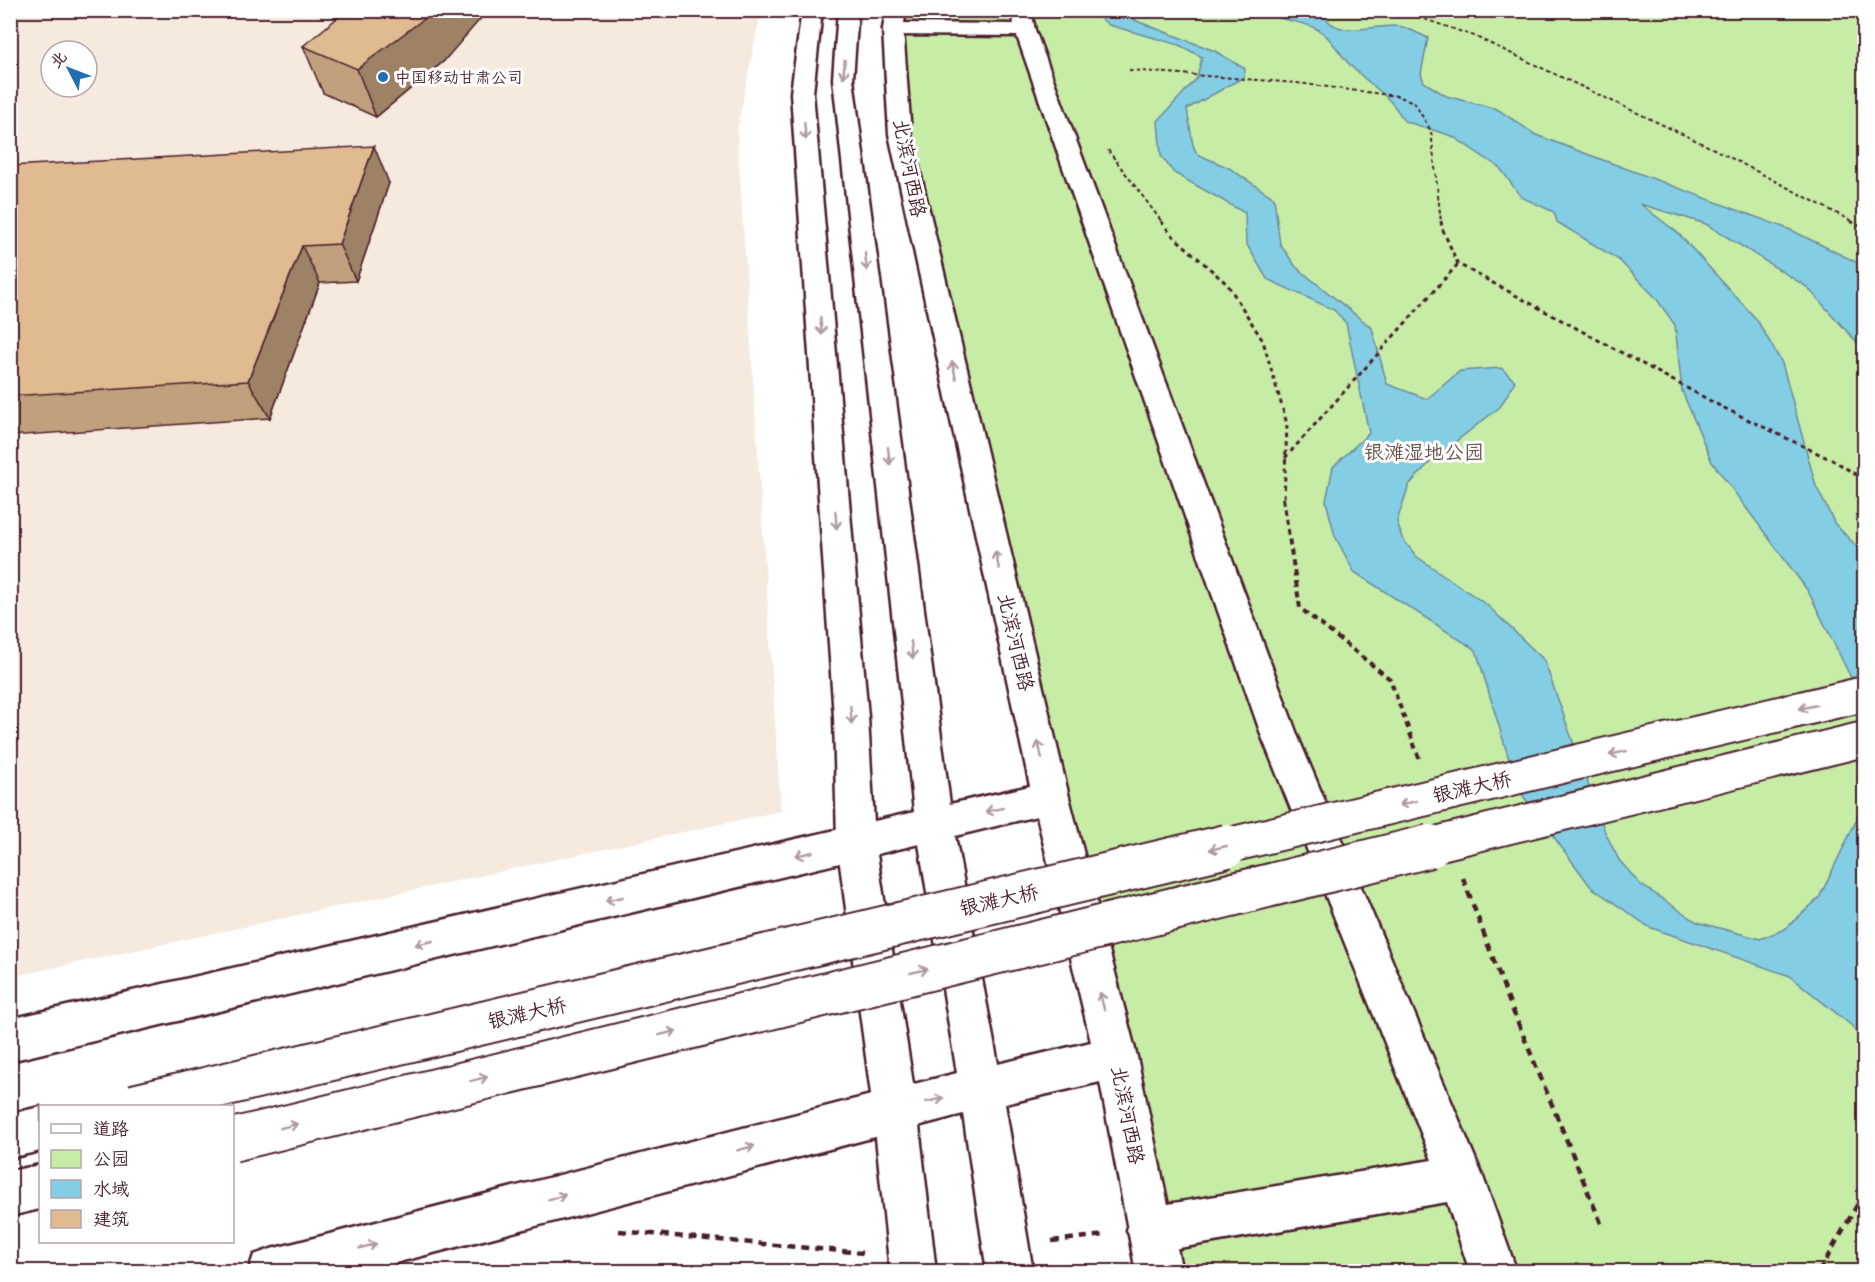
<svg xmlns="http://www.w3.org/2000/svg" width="1875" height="1282" viewBox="0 0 1875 1282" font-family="Sriracha,'LXGW WenKai TC',sans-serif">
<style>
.built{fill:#f6eade;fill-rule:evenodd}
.green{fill:#c6eca6;stroke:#888668;stroke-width:1.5}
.water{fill:#83cee4;stroke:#6c889a;stroke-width:1.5}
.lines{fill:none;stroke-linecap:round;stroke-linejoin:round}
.minor-casing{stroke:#4a1f2b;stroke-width:5}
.major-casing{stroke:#4a1f2b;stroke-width:5}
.path-far3{stroke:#4a1f2b;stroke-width:2;stroke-dasharray:4 3;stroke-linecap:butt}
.path-far2{stroke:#4a1f2b;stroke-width:3;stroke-dasharray:4.5 4;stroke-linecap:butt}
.path-far1{stroke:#4a1f2b;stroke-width:4;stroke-dasharray:6 4.5;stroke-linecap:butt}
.path{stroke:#4a1f2b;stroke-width:4.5;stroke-dasharray:8 6;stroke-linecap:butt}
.minor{fill:#fff;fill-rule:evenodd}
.major{fill:#fff;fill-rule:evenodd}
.major-bridge-far1-casing{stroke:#4a1f2b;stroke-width:38;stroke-linecap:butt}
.major-bridge-casing{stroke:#4a1f2b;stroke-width:46;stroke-linecap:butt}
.major-bridge-far1{stroke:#fff;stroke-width:34}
.major-bridge{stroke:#fff;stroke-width:42}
.wall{fill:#c1a07d;stroke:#4a1f2b;stroke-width:1.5}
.shaded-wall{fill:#9d8266;stroke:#4a1f2b;stroke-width:1.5}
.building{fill:#e0ba91;stroke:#4a1f2b;stroke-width:1.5}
.oneway{stroke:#ae9aa0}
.poi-dot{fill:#1f6fb2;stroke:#fff;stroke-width:2}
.labels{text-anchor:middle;stroke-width:6;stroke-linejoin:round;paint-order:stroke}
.far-poi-label{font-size:16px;fill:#4a1f2b;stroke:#fff;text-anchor:start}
.street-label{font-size:20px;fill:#4a1f2b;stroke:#fff}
.park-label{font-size:20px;fill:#69524a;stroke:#fff}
</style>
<rect width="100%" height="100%" fill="#fff"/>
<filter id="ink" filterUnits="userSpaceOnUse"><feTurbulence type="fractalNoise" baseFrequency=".0167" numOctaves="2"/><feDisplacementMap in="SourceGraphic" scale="12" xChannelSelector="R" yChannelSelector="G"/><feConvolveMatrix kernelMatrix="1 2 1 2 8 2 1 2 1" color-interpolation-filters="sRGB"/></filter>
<g filter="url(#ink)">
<path class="built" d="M10,11H761L737,130L781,811L11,977ZM51,51H87V87H51Z"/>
<polygon class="green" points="1851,10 1864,16 1864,1271 1159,1271 900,134 896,11"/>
<g class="water">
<polygon points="1092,11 1120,11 1139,22 1215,51 1245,69 1244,77 1187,109 1193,145 1197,154 1229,168 1274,198 1280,244 1296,267 1372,328 1387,384 1427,399 1460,371 1501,368 1515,381 1500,407 1432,460 1409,485 1397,521 1402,538 1416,556 1487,605 1544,660 1605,832 1619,860 1640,884 1697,922 1760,939 1785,929 1819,898 1857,819 1861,800 1864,720 1864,1044 1852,1026 1790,976 1649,927 1591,887 1518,789 1476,650 1354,572 1335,536 1326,501 1333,467 1369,433 1346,323 1334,310 1267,279 1246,243 1245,213 1174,173 1161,156 1158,121 1197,78 1202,57 1179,45 1109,25"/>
<path d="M1262,11H1321C1336,42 1372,24 1398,26C1407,27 1419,34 1428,38L1421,74L1424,82L1446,96L1497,109L1536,135L1791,230L1864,266V350L1807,287L1706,224L1640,204L1678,233L1757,320L1782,363L1816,486L1835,524L1864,554V714L1858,692L1808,591L1712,462L1682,391L1675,325L1656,298L1619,260L1557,222L1554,212L1521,197L1500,168L1452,136L1404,121C1389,93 1370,86 1350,65C1338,52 1330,35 1315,28C1298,20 1278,21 1262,11Z"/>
</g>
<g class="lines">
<defs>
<g id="minor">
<polygon points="802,10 822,10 813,93 868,717 875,842 917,1109 936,1272 890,1272 873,1109 837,842 834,717 791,93"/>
<polygon points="1011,10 1031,10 1035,30 1298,737 1483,1177 1517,1272 1470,1272 1447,1202 1150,1253 1134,1246 1127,1230 1134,1214 1150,1207 1432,1160 1262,737 1017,36 893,35 886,33 883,29 886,25 893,23 1014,24"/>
</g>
<g id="major">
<path d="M838,10H858L853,79L950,804L1030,786L889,134L883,29L886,10H906L903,29L911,134L1069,797L1137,1057L1182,1272H1136L1100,1082L1005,1104L1033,1272H987L963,1114L361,1272H248L254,1255L271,1249L957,1073L919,844L10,1061V1019L914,812L833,79ZM1037,816L1091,1042L998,1064L955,836Z"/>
<polygon points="40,1107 40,1151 10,1158 10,1114"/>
<polygon points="40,1165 40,1209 10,1216 10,1171"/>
</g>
</defs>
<use href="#minor" class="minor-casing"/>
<use href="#major" class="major-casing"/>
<g class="path-far3">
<polyline points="1398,10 1474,36 1714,149 1853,222"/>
<polyline points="1129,70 1297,83 1397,96 1414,102 1431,131 1441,222"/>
<polyline points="1108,150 1162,222"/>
</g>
<g class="path-far2">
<polyline points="1161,221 1171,234 1228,285 1263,341 1287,424 1284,499"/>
<polyline points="1441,221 1442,228 1458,264 1720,406 1838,463 1864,480"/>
<polyline points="1850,221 1864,228"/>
<polyline points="1285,458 1458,264"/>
</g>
<polyline class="path-far1" points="1283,498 1300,608 1390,679 1419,758"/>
<g class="path">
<polyline points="1463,878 1509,1001 1603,1228"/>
<polyline points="619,1231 863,1253"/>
<polyline points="1052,1241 1105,1235"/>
<polyline points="1819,1272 1864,1193"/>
</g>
<use href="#minor" class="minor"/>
<use href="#major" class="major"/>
<defs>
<g id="major-bridge-far1">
<polyline points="1221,847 1864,694"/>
<polyline points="1424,847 1864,739"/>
</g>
<g id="major-bridge">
<polyline points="134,1106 1227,846"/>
<polyline points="232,1140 1430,846"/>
</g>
</defs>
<use href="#major-bridge-far1" class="major-bridge-far1-casing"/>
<use href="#major-bridge" class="major-bridge-casing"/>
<use href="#major-bridge-far1" class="major-bridge-far1"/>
<use href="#major-bridge" class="major-bridge"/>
</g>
<g class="wall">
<polygon points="303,46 444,61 376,117 323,93"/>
<polygon points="10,166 389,183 356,281 320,283 270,418 10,436"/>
</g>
<g class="shaded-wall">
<polygon points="433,10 488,10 444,61 376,117 357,69"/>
<polygon points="374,146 389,183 356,281 339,244"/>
<polygon points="302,246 320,283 270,418 248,381"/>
</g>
<g class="building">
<polygon points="347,10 433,10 429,15 357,69 303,46"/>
<polygon points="374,146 339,244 302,246 248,381 10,396 10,166"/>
</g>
<defs><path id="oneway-shaft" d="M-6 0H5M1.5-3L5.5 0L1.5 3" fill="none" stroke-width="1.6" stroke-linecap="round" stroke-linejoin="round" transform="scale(1.5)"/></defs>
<g class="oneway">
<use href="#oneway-shaft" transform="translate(844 69) rotate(94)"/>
<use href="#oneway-shaft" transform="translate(805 131) rotate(85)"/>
<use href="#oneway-shaft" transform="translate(866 262) rotate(83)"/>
<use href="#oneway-shaft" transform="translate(821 326) rotate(86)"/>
<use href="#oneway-shaft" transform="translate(954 370) rotate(-103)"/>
<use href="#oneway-shaft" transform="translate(889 456) rotate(83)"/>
<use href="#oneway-shaft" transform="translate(836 520) rotate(86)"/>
<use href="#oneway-shaft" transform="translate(997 560) rotate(-103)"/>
<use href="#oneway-shaft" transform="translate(912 650) rotate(83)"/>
<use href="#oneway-shaft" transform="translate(1808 707) rotate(167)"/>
<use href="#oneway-shaft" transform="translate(851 715) rotate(86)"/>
<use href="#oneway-shaft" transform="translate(1040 750) rotate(-103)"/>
<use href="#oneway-shaft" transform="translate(1618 753) rotate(167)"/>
<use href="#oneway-shaft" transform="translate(1408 803) rotate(167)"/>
<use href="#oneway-shaft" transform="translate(994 810) rotate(167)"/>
<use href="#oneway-shaft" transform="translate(1218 848) rotate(167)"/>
<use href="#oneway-shaft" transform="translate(804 854) rotate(167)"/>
<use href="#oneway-shaft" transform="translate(614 899) rotate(167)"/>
<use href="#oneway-shaft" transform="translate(424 943) rotate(167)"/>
<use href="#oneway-shaft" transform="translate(919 971) rotate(-14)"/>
<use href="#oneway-shaft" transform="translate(1102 1001) rotate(-104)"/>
<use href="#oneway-shaft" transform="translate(668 1033) rotate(-14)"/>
<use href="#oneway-shaft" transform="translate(479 1079) rotate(-14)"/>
<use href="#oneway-shaft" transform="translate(935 1100) rotate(-13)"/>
<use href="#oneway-shaft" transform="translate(289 1126) rotate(-14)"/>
<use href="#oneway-shaft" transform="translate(746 1148) rotate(-15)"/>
<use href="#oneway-shaft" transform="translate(557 1197) rotate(-15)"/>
<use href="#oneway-shaft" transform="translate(368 1246) rotate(-15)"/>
</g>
</g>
<circle class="poi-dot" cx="383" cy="77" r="6"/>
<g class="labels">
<g class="far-poi-label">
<text x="395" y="83">中国移动甘肃公司</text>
</g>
<g class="street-label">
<text transform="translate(910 168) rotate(79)" y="7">北滨河西路</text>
<text transform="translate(1016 642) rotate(77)" y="7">北滨河西路</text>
<text transform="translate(1472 787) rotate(-13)" y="7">银滩大桥</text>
<text transform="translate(999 900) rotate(-13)" y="7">银滩大桥</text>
<text transform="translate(527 1013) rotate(-13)" y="7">银滩大桥</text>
<text transform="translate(1128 1115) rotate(79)" y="7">北滨河西路</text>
</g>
<g class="park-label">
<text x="1424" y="459">银滩湿地公园</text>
</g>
</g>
<rect width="1875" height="1282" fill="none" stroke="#fff" stroke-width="36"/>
<rect x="18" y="18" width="1839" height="1246" fill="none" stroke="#4a1f2b" stroke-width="2" filter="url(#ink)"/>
<rect x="39" y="1105" width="195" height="138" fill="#ffffff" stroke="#b7a5aa" stroke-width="1.5"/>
<rect x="51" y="1124" width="30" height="9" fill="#ffffff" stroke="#b7a5aa" stroke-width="1.5"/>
<text x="93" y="1135" font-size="18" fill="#4a1f2b">道路</text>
<rect x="51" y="1150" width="30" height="18" fill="#c6eca6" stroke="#b7a5aa" stroke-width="1.5"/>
<text x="93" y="1165" font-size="18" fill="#4a1f2b">公园</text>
<rect x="51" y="1180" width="30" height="18" fill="#83cee4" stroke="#b7a5aa" stroke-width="1.5"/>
<text x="93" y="1195" font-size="18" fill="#4a1f2b">水域</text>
<rect x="51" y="1210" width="30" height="18" fill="#e0ba91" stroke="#b7a5aa" stroke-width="1.5"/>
<text x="93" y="1225" font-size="18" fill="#4a1f2b">建筑</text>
<g transform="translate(69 69) rotate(312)"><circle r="28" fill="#ffffff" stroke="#b7a5aa" stroke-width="1.5"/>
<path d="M0-4.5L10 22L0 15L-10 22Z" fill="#1f6fb2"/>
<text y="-9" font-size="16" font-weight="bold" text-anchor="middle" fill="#4a1f2b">北</text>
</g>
</svg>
